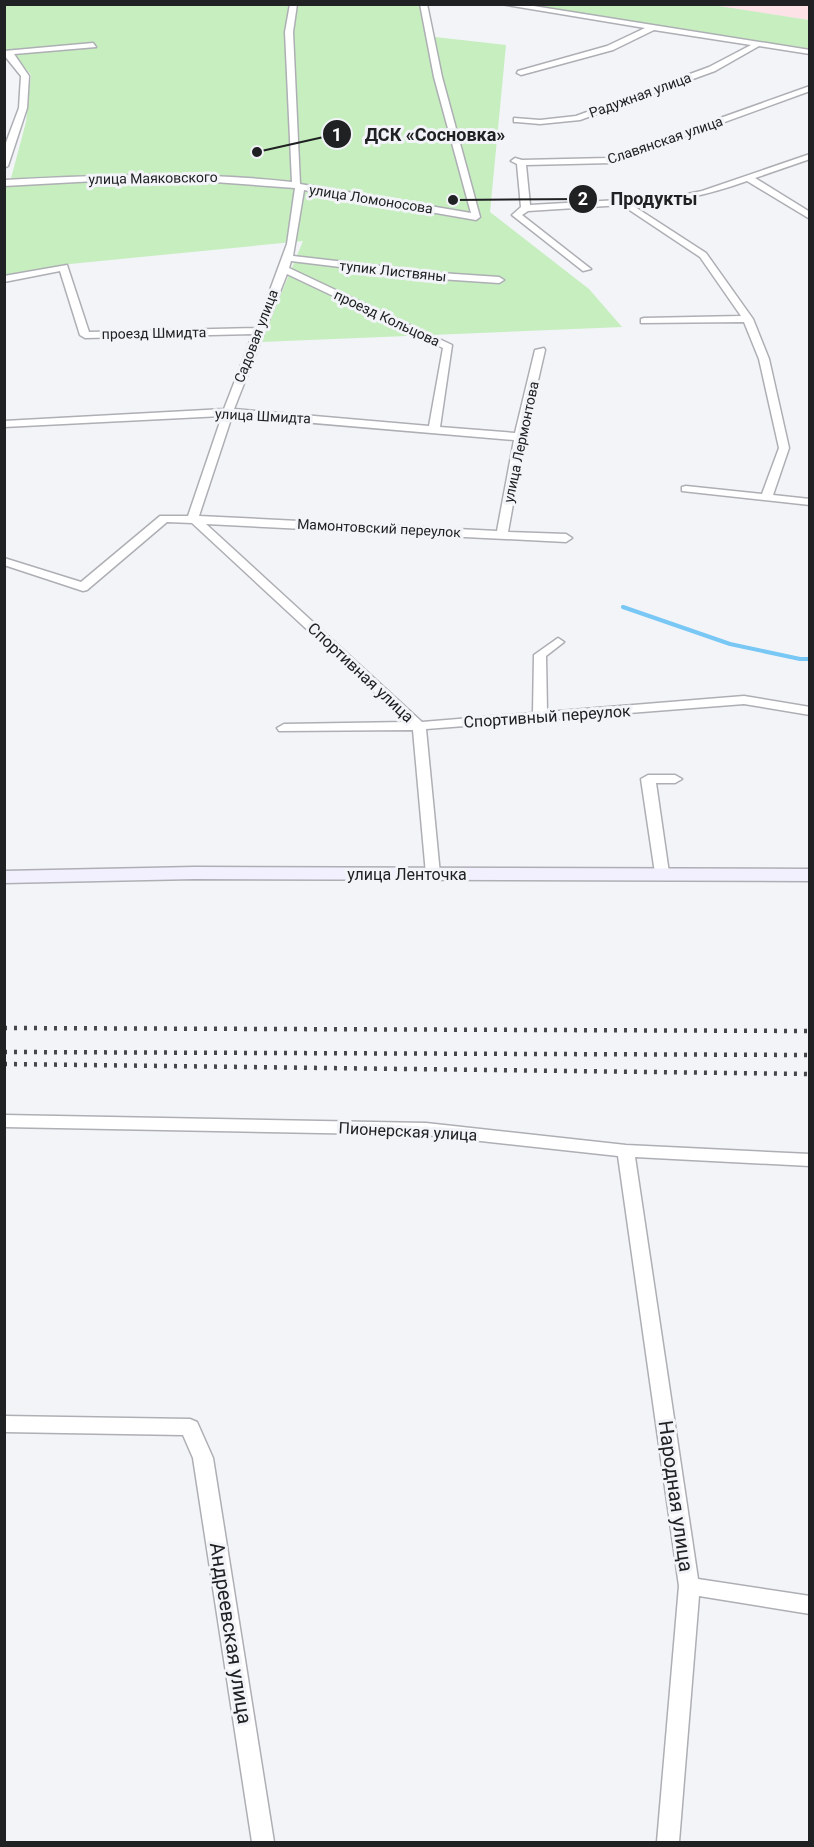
<svg xmlns="http://www.w3.org/2000/svg" width="814" height="1847" viewBox="0 0 814 1847" font-family="Roboto,sans-serif">
<style>
.industrial{fill:#fde2e7}
.green{fill:#c6eebf}
.lines{fill:none;stroke-linecap:round;stroke-linejoin:round}
.stream{stroke:#78c7f4;stroke-width:4}
.street-casing{stroke:#aeafb4;stroke-width:3}
.secondary-casing{stroke:#aeafb4;stroke-width:3}
.street{fill:#fff;fill-rule:evenodd}
.secondary{fill:#f2f0fe;fill-rule:evenodd}
.rail{stroke:#464748;stroke-width:4.5;stroke-dasharray:3 7;stroke-linecap:butt}
.labels{text-anchor:middle;stroke-width:6;stroke-linejoin:round;paint-order:stroke}
.far-street-label{font-size:14px;fill:#202122;stroke:#f2f4f8}
.street-label{font-size:16px;fill:#202122;stroke:#f2f4f8}
.near-street-label{font-size:20px;fill:#202122;stroke:#f2f4f8}
.leader{fill:none;stroke:#202122;stroke-width:2}
.callout-dot{fill:#202122;stroke:#f2f4f8;stroke-width:2}
.mark-label{font-size:18px;text-anchor:middle;font-weight:bold;fill:#fff}
.callout-label{font-size:18px;text-anchor:middle;font-weight:bold;fill:#202122;stroke:#f2f4f8;stroke-width:6;stroke-linejoin:round;paint-order:stroke}
</style>
<rect width="100%" height="100%" fill="#f2f4f8"/>
<polygon class="industrial" points="712,5 809,5 809,20 754,12"/>
<g class="green">
<polygon points="532,4 712,5 809,20 809,50 529,8"/>
<polygon points="5,5 427,5 435,37 506,45 490,212 589,289 622,327 261,342 303,241 70,264 5,277 5,184 10,182 26,122 31,75 11,51 5,51"/>
</g>
<g class="lines">
<polyline class="stream" points="623,607 730,644 800,659 810,659"/>
<defs>
<g id="street">
<path d="M290,4H297L293,32L300,184L471,213L434,77L420,4H427L442,77L480,217L476,220L304,190L293,256L440,273L499,277L504,280L499,283L440,279L291,261L289,268L452,345L440,427L515,433L535,350L544,348L545,350L525,437L508,532L566,534L572,538L566,542L206,524L422,722L533,713L534,655L558,638L564,642L546,656L547,712L744,696L810,707V715L744,704L426,729L440,874L433,878L426,874L413,730L279,731L277,728L284,724L407,722L192,523L167,522L87,590L83,591L4,565V558L81,582L160,516H188L222,416L4,427V421L224,409L253,334L85,338L80,335L60,271L4,282V276L67,265L89,332L256,328L287,244L295,188L187,180H114L4,186V180C101,175 196,171 292,182L285,32ZM287,274L443,348L429,426L234,409ZM232,416L514,440L497,531L199,516Z"/>
<polygon points="501,4 521,4 810,50 810,54 759,46 715,71 580,120 540,124 517,122 514,122 514,118 540,120 576,116 709,67 751,45 654,30 613,50 521,75 517,73 518,71 607,46 645,28"/>
<polygon points="93,43 96,47 14,54 29,76 27,108 8,166 4,168 4,148 19,108 21,76 4,55 4,51"/>
<path d="M810,86V91L612,163L526,165L530,205L672,197L702,191L810,154V159L755,178L810,212V219L747,181C707,195 675,202 632,205L706,253L753,319L769,359L789,448L773,495L810,499V505L682,491V487L686,486L762,494L779,448L759,359L744,322L641,323V319L644,318L741,316L700,257L622,205L528,211L522,215L591,269L583,271L512,215L521,207L517,164L511,161L515,158L522,160L608,158Z"/>
<polygon points="648,775 675,775 682,779 675,783 656,783 669,873 662,877 655,873 641,779"/>
<polygon points="4,1115 426,1123 626,1145 810,1154 810,1166 635,1157 698,1579 810,1596 810,1614 699,1596 679,1842 657,1842 679,1586 618,1156 426,1135 4,1127"/>
<polygon points="4,1416 190,1419 197,1422 213,1458 274,1842 252,1842 193,1458 183,1435 4,1432"/>
</g>
<polygon id="secondary" points="194,867 810,869 810,881 194,879 4,883 4,871"/>
</defs>
<use href="#street" class="street-casing"/>
<use href="#secondary" class="secondary-casing"/>
<use href="#street" class="street"/>
<use href="#secondary" class="secondary"/>
<g class="rail">
<polyline points="4,1028 810,1031"/>
<polyline points="4,1052 810,1055"/>
<polyline points="4,1064 810,1074"/>
</g>
</g>
<g class="labels">
<g class="far-street-label">
<text transform="translate(640 95) rotate(-20)" y="5">Радужная улица</text>
<text transform="translate(665 140) rotate(-19)" y="5">Славянская улица</text>
<text transform="translate(153 178) rotate(-1)" y="5">улица Маяковского</text>
<text transform="translate(371 199) rotate(9)" y="5">улица Ломоносова</text>
<text transform="translate(393 271) rotate(6)" y="5">тупик Листвяны</text>
<text transform="translate(387 318) rotate(25)" y="5">проезд Кольцова</text>
<text transform="translate(154 333) rotate(-1)" y="5">проезд Шмидта</text>
<text transform="translate(256 336) rotate(-69)" y="5">Садовая улица</text>
<text transform="translate(263 416) rotate(3)" y="5">улица Шмидта</text>
<text transform="translate(521 442) rotate(-78)" y="5">улица Лермонтова</text>
<text transform="translate(379 528) rotate(3)" y="5">Мамонтовский переулок</text>
</g>
<g class="street-label">
<text transform="translate(361 672) rotate(43)" y="6">Спортивная улица</text>
<text transform="translate(547 716) rotate(-4)" y="6">Спортивный переулок</text>
<text x="407" y="880">улица Ленточка</text>
<text transform="translate(408 1131) rotate(3)" y="6">Пионерская улица</text>
</g>
<g class="near-street-label">
<text transform="translate(676 1496) rotate(82)" y="7">Народная улица</text>
<text transform="translate(231 1633) rotate(81)" y="7">Андреевская улица</text>
</g>
</g>
<path class="leader" d="M257 152L337 134M453 200L583 199"/>
<g class="callout-dot">
<circle cx="257" cy="152" r="6"/>
<circle cx="453" cy="200" r="6"/>
<circle cx="337" cy="134" r="15"/>
<circle cx="583" cy="199" r="15"/>
</g>
<g class="mark-label">
<text x="337" y="141">1</text>
<text x="583" y="205">2</text>
</g>
<g class="callout-label">
<text x="435" y="141">ДСК «Сосновка»</text>
<text x="654" y="205">Продукты</text>
</g>
<rect width="814" height="1847" fill="none" stroke="#202122" stroke-width="12"/>
</svg>
